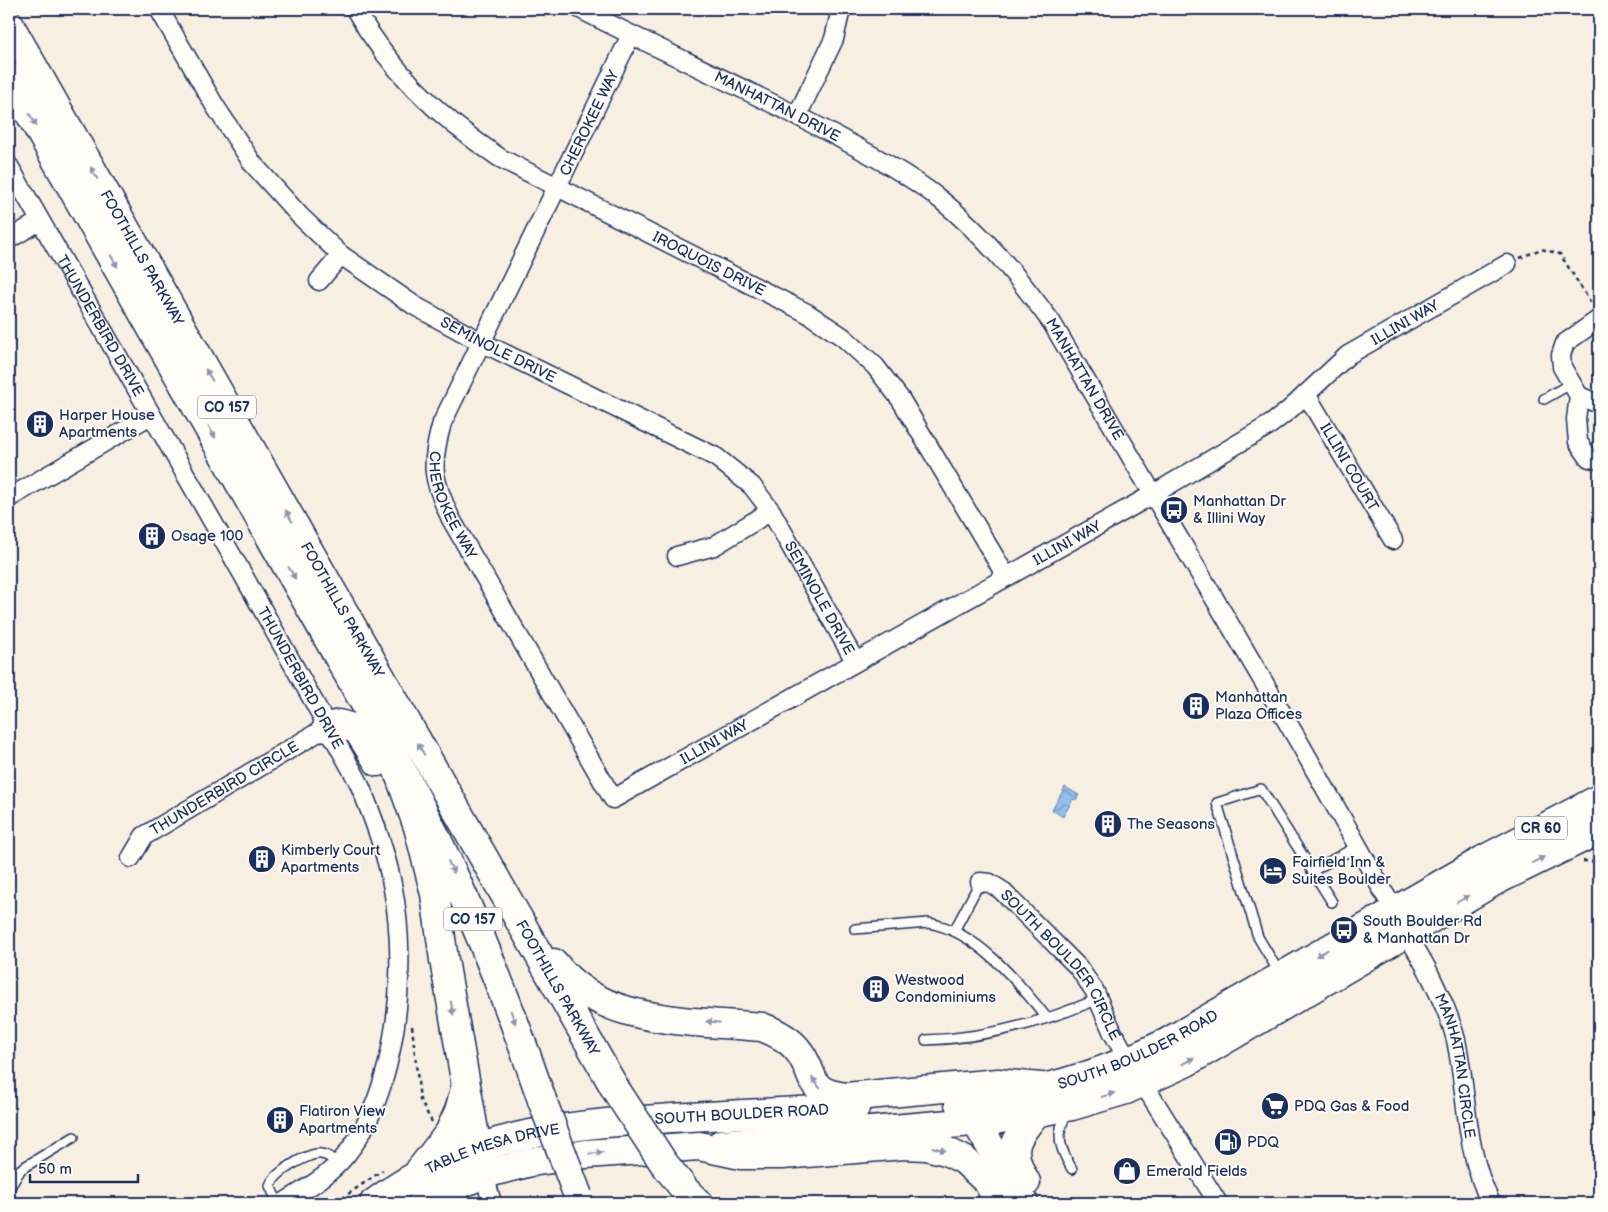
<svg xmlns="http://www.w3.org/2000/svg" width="1608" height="1212" viewBox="0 0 1608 1212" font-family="'Balsamiq Sans',sans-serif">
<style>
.water{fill:url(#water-waves);stroke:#6285b3}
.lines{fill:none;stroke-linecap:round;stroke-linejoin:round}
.service-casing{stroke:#1b2f5e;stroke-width:12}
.minor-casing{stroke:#1b2f5e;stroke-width:21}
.primary-casing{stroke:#1b2f5e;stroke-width:31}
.trunk-casing{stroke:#1b2f5e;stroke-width:31}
.motorway-casing{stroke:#1b2f5e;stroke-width:31}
.path{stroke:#1b2f5e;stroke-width:2.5;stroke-dasharray:4 4;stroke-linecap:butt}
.service{stroke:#fdfcf7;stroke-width:9}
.minor{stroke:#fdfcf7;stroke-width:18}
.primary{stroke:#fdfcf7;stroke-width:28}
.trunk{stroke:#fdfcf7;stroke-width:28}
.motorway{stroke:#fdfcf7;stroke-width:28}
.trunk-bridge-casing{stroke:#1b2f5e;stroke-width:31;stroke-linecap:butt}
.motorway-bridge-casing{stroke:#1b2f5e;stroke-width:31;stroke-linecap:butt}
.trunk-bridge{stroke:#fdfcf7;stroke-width:28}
.motorway-bridge{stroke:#fdfcf7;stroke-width:28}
.oneway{fill:#8c96aa}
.labels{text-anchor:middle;stroke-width:4;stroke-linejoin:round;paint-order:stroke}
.shield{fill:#fdfcf7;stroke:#5f6c8c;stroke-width:1}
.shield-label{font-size:14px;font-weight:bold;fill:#1b2f5e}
.street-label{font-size:15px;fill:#1b2f5e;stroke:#fdfcf7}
.poi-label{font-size:15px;fill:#1b2f5e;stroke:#fdfcf7;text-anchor:start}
</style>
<defs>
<pattern id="water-waves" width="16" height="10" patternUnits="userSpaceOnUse" patternTransform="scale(1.25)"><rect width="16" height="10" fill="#91beeb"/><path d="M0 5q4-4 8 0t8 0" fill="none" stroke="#769bc2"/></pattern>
</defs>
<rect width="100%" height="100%" fill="#f7efe2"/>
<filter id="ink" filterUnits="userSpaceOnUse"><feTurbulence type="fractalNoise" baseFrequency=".02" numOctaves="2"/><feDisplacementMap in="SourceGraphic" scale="10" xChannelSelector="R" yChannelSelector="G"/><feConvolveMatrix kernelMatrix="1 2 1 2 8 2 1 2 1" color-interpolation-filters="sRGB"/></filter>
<g filter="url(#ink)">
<polygon class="water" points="1065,787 1079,795 1076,800 1073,799 1063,817 1052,810"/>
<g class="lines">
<defs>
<g id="service">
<polyline points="1544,399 1572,383"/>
<polyline points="1312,871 1358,846"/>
<path d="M855,929L928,923C976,930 1019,983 1047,1018"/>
<polyline points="954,931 980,882"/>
<polyline points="1280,974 1258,937 1217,803 1261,789 1332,902"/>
<path d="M926,1040C987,1038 1042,1023 1098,999"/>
<path d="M1068,1112C1054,1133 1060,1149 1072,1169"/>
<polyline points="9,1189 21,1169 74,1137"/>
<path d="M278,1203L270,1186C272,1174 309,1152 321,1154C329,1155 332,1159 337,1164"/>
</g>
<g id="minor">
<path id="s1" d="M159,9L215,106L253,164L300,216L341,255L415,306L481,342L716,457L752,486L771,511L855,661"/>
<path id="s2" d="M355,9C390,71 441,119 500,158L807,313L843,337L875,366L901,400L1006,576"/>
<path id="s3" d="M580,9C660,50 742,87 821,128C862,150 904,171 941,200C985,236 1019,278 1052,323L1299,742L1427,969C1438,992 1450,1015 1456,1040C1468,1096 1464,1150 1491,1203"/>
<path id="s4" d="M631,35L442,423C430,465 432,479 451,519L613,799L1152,495L1271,424L1289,410L1348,355L1507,264"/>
<polyline points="797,116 834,39 841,9"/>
<path id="s5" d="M9,166L242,573L358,781C373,816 386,851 393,889C408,969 398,1090 346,1155C329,1176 306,1189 283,1203"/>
<polyline points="9,239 40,221"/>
<polyline points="319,281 341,255"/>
<polyline points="1599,319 1565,343 1561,355 1562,367 1579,396 1576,419 1578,442 1589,458 1599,460"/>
<path id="s6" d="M1306,394L1393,540"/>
<polyline points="1579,396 1599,404"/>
<polyline points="9,498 151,415"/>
<polyline points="677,556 714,546 771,511"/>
<path id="s7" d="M131,858L144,836L327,727"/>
<path id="s8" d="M980,882L990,883L1001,890L1078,967L1094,990L1113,1033L1129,1061L1218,1203"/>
<polyline points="482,1166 492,1203"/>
</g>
<g id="primary">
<path id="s9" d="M959,1103C1036,1094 1096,1077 1166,1043L1483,860L1599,799"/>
<polyline points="721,1144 995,1120 1072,1106 1126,1090 1187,1062 1495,881 1599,830"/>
</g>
<g id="trunk">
<path id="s10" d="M9,24L616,1090"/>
<polyline points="9,77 389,746 418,827 435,894 444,960 477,1148"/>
<polyline points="327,727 339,724 357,729 378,762"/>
<path d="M554,963C601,1026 691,1020 762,1027C775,1032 788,1038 797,1049C818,1074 803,1092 846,1097L998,1083L1051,1088"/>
<polyline points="420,1170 449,1133 459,1111 465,1089"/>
<polyline points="685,1190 698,1203"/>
<path id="s11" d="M374,1203C472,1130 572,1124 689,1117C745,1114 800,1111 855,1108"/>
<polyline points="422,1203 442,1192 484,1174 531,1162 586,1154 699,1146 741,1155 782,1155 904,1145 926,1146 946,1151 964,1160 988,1182 999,1203"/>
</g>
<g id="motorway">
<path d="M389,746C410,786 432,827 451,869C485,944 515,1021 542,1100"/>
<polyline points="959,1103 976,1122 1024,1203"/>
<path d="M1026,1182C1007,1149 1014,1140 1037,1112"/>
</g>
</defs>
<use href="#service" class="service-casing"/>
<use href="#minor" class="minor-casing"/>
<use href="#primary" class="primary-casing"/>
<use href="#trunk" class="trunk-casing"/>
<use href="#motorway" class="motorway-casing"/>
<g class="path">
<polyline points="1520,258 1541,249 1560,254 1593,306"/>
<polyline points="1583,861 1599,862"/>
<polyline points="412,1026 420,1100 432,1122"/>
<polyline points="335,1203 383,1170"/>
</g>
<use href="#service" class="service"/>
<use href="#minor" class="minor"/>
<use href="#primary" class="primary"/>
<use href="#trunk" class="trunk"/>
<use href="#motorway" class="motorway"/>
<defs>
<polyline id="trunk-bridge" points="616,1090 663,1162 685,1190"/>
<polyline id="motorway-bridge" points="542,1100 578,1196"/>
</defs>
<use href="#trunk-bridge" class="trunk-bridge-casing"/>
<use href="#motorway-bridge" class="motorway-bridge-casing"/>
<use href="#trunk-bridge" class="trunk-bridge"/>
<use href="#motorway-bridge" class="motorway-bridge"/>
</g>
<defs><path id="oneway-solid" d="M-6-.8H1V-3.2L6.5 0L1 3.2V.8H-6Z" transform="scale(1.25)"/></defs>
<g class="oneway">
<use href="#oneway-solid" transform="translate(33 120) rotate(60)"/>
<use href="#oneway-solid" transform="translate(94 173) rotate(-120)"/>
<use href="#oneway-solid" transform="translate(114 261) rotate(60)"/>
<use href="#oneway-solid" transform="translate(209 375) rotate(-120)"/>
<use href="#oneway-solid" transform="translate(212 432) rotate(60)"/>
<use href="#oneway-solid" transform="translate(289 516) rotate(-120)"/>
<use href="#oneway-solid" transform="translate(292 573) rotate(60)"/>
<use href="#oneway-solid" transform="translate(421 749) rotate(-119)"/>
<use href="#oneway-solid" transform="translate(1538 860) rotate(-26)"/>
<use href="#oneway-solid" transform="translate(451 867) rotate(65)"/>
<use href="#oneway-solid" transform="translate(1463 899) rotate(-30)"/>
<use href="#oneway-solid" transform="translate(1322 953) rotate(150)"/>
<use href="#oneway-solid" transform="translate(452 1008) rotate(80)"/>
<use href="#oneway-solid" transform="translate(513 1017) rotate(70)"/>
<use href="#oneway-solid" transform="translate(713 1022) rotate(-174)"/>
<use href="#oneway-solid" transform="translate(1188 1061) rotate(-29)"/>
<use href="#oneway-solid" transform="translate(816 1083) rotate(-128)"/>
<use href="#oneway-solid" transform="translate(1108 1095) rotate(-18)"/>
<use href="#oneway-solid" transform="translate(939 1149) rotate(15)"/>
<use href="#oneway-solid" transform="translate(596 1153) rotate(-5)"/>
</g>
</g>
<defs>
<symbol id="building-disc" viewBox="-11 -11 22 22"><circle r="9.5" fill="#1b2f5e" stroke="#fdfcf7"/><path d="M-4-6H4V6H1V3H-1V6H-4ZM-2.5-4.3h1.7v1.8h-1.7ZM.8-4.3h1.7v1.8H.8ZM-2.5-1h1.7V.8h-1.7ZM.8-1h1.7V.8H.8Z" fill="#fff"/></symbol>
<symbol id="bus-disc" viewBox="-11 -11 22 22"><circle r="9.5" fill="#1b2f5e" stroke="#fdfcf7"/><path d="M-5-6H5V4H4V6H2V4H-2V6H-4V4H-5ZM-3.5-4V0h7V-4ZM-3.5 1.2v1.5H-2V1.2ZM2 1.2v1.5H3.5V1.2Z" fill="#fff"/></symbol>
<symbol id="hotel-disc" viewBox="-11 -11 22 22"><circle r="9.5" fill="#1b2f5e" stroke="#fdfcf7"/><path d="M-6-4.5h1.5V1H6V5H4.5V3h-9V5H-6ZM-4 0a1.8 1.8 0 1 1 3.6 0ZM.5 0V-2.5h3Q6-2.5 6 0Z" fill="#fff"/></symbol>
<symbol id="supermarket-disc" viewBox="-11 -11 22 22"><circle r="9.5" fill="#1b2f5e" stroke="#fdfcf7"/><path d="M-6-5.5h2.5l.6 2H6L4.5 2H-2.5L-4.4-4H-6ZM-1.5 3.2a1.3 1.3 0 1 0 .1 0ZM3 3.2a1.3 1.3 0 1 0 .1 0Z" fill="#fff"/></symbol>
<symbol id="fuel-disc" viewBox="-11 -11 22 22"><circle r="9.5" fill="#1b2f5e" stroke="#fdfcf7"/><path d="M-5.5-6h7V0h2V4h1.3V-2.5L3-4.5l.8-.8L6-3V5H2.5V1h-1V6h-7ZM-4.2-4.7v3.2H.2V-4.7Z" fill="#fff"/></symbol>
<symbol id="shop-disc" viewBox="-11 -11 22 22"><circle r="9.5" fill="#1b2f5e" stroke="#fdfcf7"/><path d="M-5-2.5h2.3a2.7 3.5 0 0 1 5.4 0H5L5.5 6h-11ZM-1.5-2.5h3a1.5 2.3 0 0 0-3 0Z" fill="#fff"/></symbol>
</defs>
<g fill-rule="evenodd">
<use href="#building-disc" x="24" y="408" width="32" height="32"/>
<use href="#bus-disc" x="1158" y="494" width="32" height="32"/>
<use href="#building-disc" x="136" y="520" width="32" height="32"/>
<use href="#building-disc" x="1180" y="690" width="32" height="32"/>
<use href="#building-disc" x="1092" y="808" width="32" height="32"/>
<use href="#building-disc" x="246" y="843" width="32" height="32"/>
<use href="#hotel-disc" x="1257" y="855" width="32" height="32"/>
<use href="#bus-disc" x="1328" y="914" width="32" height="32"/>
<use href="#building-disc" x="860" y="973" width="32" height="32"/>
<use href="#supermarket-disc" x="1259" y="1090" width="32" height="32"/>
<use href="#building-disc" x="264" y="1104" width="32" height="32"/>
<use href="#fuel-disc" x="1212" y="1126" width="32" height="32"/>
<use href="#shop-disc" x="1111" y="1155" width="32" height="32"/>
</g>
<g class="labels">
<g class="shield">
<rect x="198" y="395.5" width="58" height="23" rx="4"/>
<rect x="1515" y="816.5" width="52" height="23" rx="4"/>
<rect x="444" y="907.5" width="58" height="23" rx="4"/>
</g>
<g class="shield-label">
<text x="227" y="412">CO 157</text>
<text x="1541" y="833">CR 60</text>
<text x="473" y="924">CO 157</text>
</g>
<g class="street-label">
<text dy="5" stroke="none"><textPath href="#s3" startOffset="220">MANHATTAN DRIVE</textPath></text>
<text transform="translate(589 123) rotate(-64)" y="5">CHEROKEE WAY</text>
<text dy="5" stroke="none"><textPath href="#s10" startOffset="269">FOOTHILLS PARKWAY</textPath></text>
<text dy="5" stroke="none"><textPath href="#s2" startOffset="444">IROQUOIS DRIVE</textPath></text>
<text dy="5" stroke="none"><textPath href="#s4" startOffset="1781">ILLINI WAY</textPath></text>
<text dy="5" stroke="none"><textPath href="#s5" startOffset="184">THUNDERBIRD DRIVE</textPath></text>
<text dy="5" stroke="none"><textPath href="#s1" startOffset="492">SEMINOLE DRIVE</textPath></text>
<text dy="5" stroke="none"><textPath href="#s3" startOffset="640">MANHATTAN DRIVE</textPath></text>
<text dy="5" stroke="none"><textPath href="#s6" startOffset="85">ILLINI COURT</textPath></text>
<text dy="5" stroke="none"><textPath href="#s4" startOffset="518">CHEROKEE WAY</textPath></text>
<text dy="5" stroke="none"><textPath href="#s4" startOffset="1376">ILLINI WAY</textPath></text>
<text dy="5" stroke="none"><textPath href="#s1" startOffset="912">SEMINOLE DRIVE</textPath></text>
<text dy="5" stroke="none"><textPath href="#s10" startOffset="674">FOOTHILLS PARKWAY</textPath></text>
<text dy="5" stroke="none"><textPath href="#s5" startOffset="589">THUNDERBIRD DRIVE</textPath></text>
<text dy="5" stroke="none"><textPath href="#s4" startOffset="971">ILLINI WAY</textPath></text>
<text dy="5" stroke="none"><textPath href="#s7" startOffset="119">THUNDERBIRD CIRCLE</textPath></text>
<text dy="5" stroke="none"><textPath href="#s8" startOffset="120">SOUTH BOULDER CIRCLE</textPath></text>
<text dy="5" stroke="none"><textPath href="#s10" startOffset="1109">FOOTHILLS PARKWAY</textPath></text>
<text dy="5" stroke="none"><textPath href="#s9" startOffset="188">SOUTH BOULDER ROAD</textPath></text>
<text dy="5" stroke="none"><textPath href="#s3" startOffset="1424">MANHATTAN CIRCLE</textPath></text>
<text dy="5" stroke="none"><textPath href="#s11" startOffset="385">SOUTH BOULDER ROAD</textPath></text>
<text dy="5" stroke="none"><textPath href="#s11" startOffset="132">TABLE MESA DRIVE</textPath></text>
</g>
<g class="poi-label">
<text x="59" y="420">Harper House<tspan x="59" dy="17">Apartments</tspan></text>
<text x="1193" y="506">Manhattan Dr<tspan x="1193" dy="17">&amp; Illini Way</tspan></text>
<text x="171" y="541">Osage 100</text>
<text x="1215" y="702">Manhattan<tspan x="1215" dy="17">Plaza Offices</tspan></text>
<text x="1127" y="829">The Seasons</text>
<text x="281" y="855">Kimberly Court<tspan x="281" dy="17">Apartments</tspan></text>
<text x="1292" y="867">Fairfield Inn &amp;<tspan x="1292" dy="17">Suites Boulder</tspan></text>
<text x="1363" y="926">South Boulder Rd<tspan x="1363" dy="17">&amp; Manhattan Dr</tspan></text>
<text x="895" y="985">Westwood<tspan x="895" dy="17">Condominiums</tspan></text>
<text x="1294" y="1111">PDQ Gas &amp; Food</text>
<text x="299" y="1116">Flatiron View<tspan x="299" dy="17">Apartments</tspan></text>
<text x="1247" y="1147">PDQ</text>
<text x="1146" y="1176">Emerald Fields</text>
</g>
</g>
<rect width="1608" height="1212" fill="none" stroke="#fdfcf7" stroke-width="30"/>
<rect x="15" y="15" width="1578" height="1182" fill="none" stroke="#1b2f5e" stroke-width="2" filter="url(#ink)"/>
<path d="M30 1174v8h108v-8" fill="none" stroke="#1b2f5e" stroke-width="2.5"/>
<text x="38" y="1174" font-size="15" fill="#1b2f5e" stroke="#fdfcf7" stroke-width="4" paint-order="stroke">50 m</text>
</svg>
